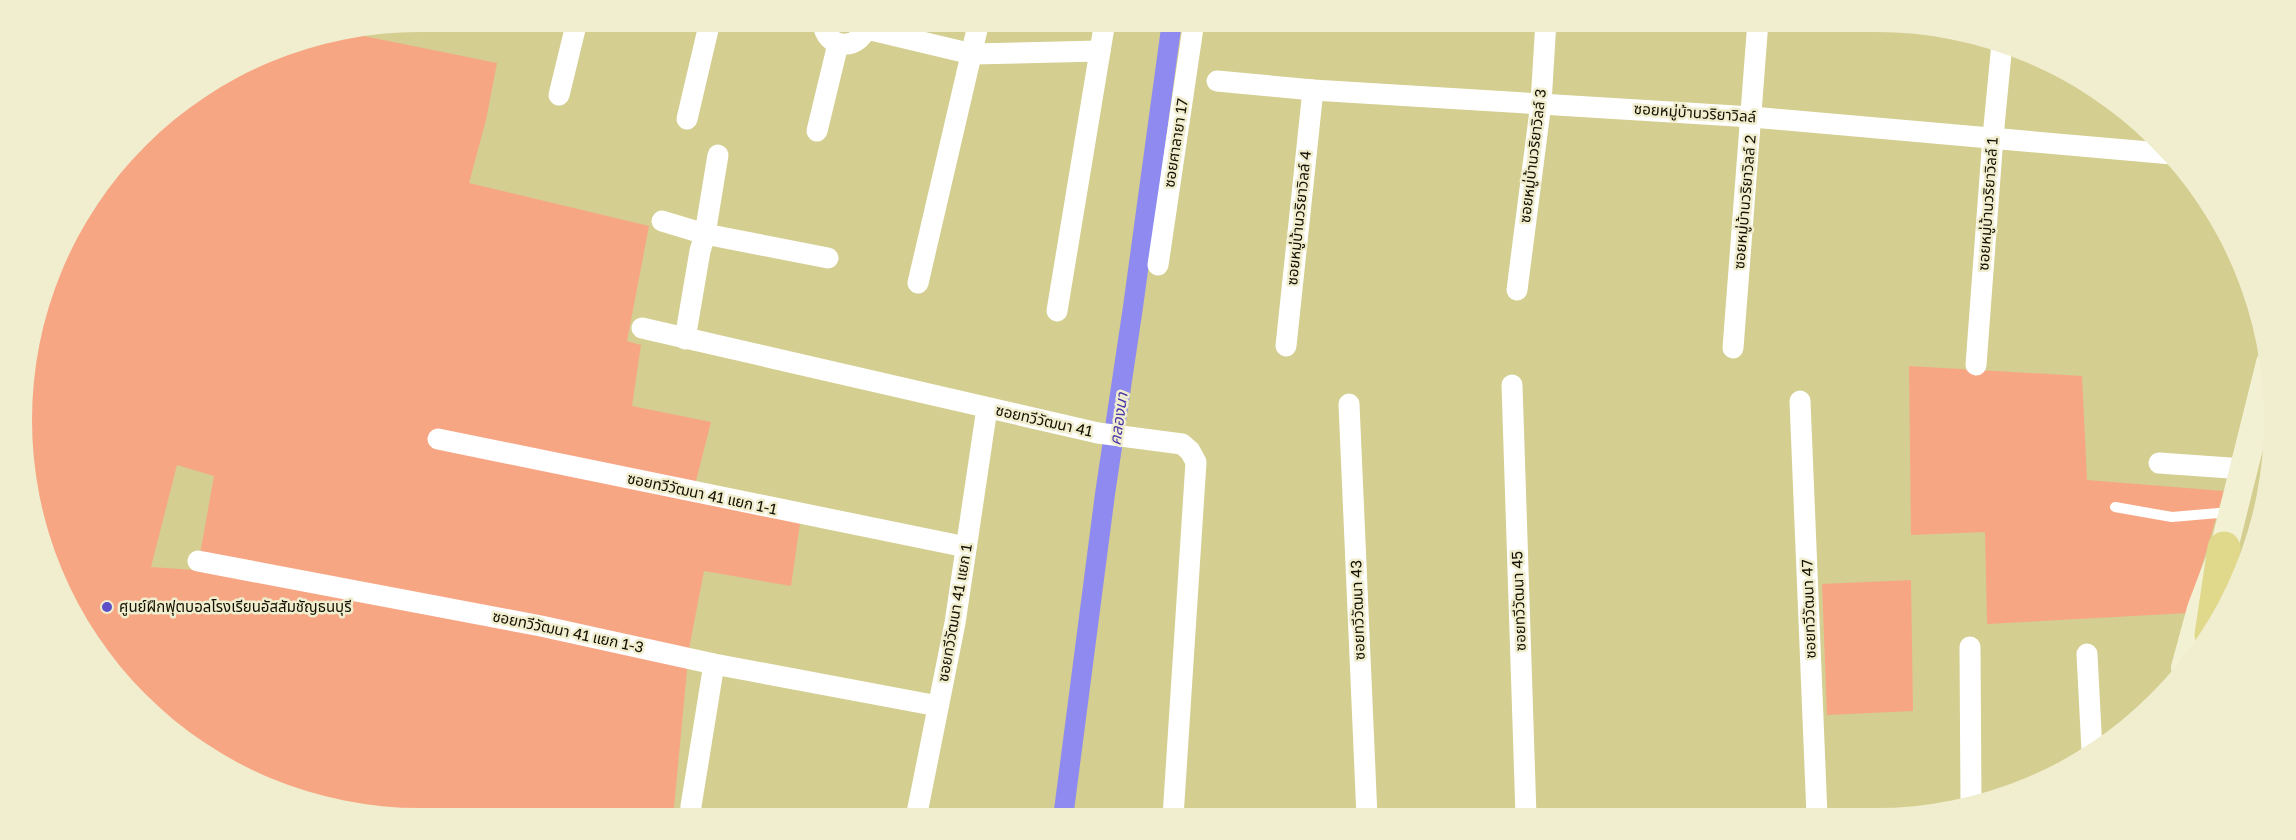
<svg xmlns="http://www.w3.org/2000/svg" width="2296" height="840" viewBox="0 0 2296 840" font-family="'Golos Text','Noto Sans Thai',sans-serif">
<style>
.green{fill:#f7a684;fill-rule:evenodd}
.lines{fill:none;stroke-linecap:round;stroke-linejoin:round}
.canal{stroke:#8f8af0;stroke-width:20}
.service{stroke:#fff;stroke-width:10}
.minor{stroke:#fff;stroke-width:21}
.secondary{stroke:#f3f1d4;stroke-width:28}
.trunk{stroke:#e0d88b;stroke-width:33}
.poi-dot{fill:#5e4ec7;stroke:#f0eecf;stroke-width:2}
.labels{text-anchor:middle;stroke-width:5;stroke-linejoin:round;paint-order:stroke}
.street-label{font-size:15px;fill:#131000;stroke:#f0eecf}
.poi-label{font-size:15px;fill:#131000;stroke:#f0eecf;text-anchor:start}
.water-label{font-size:16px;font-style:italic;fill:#4934a9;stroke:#f0eecf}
</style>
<rect width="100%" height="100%" fill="#d4ce90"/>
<g class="green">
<path d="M349,33L497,63L486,120L469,183L649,226L627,341L641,345L632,406L711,422L696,481L689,499L800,523L791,586L704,571L689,649L673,818L420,819L316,805L244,778L177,737L88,641L51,572L29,498L24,368L42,292L74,221L157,120L221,74L291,42ZM177,465L214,476L200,554L194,570L151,567Z"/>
<polygon points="1909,366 2082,376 2087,480 2224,491 2188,613 1987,624 1985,532 1911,535"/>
<polygon points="1911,580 1913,711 1827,715 1822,584"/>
</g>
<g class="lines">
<polyline class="canal" points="1063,818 1105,494 1133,307 1172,21"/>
<polyline class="service" points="2115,507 2172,517 2230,512"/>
<g class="minor">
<path d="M823,21C824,52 864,52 868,21"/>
<polyline points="867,29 972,54 1100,51"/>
<polyline points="1217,81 1313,90 1752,117 2172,154"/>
<polyline points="559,95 577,21"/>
<polyline points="687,119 710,21"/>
<polyline points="817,131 838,44"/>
<polyline points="662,221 705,234 718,155"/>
<polyline points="1158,265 1194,21"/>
<polyline points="918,283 979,21"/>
<polyline points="1517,290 1541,103 1546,21"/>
<polyline points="1057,311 1105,21"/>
<polyline points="642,328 1098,433 1182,444 1190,451 1196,462 1173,817"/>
<polyline points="685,339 700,251 705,234 828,258"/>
<polyline points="1286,346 1313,90"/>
<polyline points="1733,348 1758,21"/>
<polyline points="1976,365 1993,137 2002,43"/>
<polyline points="1512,385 1526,816"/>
<polyline points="1800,401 1817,816"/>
<polyline points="1349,404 1367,817"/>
<polyline points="438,439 966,547"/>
<polyline points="2159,463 2244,469"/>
<polyline points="198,561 541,626 714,664 938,706"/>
<polyline points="1970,647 1971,803"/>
<polyline points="2087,654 2092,751"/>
<polyline points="691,818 691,806 714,664"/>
<polyline points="916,818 955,623 987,408"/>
</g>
<polyline class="secondary" points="2185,668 2201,609 2224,548 2270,363"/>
<polyline class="trunk" points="2211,635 2224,548"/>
</g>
<circle class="poi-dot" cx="107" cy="607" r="6"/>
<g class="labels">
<g class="street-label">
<text transform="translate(1695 113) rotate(4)" y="5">ซอยหมู่บ้านวริยาวิลล์</text>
<text transform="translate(1176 143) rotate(-81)" y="5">ซอยศาลายา 17</text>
<text transform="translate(1533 156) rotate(-83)" y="5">ซอยหมู่บ้านวริยาวิลล์ 3</text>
<text transform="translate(1745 202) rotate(-85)" y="5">ซอยหมู่บ้านวริยาวิลล์ 2</text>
<text transform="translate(1988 204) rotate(-86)" y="5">ซอยหมู่บ้านวริยาวิลล์ 1</text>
<text transform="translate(1299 218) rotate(-84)" y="5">ซอยหมู่บ้านวริยาวิลล์ 4</text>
<text transform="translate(1044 421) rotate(13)" y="5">ซอยทวีวัฒนา 41</text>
<text transform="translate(702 494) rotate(12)" y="5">ซอยทวีวัฒนา 41 แยก 1-1</text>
<text transform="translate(1519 601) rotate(-92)" y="5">ซอยทวีวัฒนา 45</text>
<text transform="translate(1809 609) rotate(-92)" y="5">ซอยทวีวัฒนา 47</text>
<text transform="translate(1358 610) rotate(-92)" y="5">ซอยทวีวัฒนา 43</text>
<text transform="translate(955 613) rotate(-80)" y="5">ซอยทวีวัฒนา 41 แยก 1</text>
<text transform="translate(568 632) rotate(12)" y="5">ซอยทวีวัฒนา 41 แยก 1-3</text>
</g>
<g class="poi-label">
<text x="119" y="612">ศูนย์ฝึกฟุตบอลโรงเรียนอัสสัมชัญธนบุรี</text>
</g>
<g class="water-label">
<text transform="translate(1118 419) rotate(-82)" y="6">คลองนา</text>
</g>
</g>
<path d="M0 0H2296V840H0ZM420 32H1876A388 388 0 0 1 2264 420V420A388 388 0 0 1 1876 808H420A388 388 0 0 1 32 420V420A388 388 0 0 1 420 32Z" fill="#f0eecf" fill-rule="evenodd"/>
</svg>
